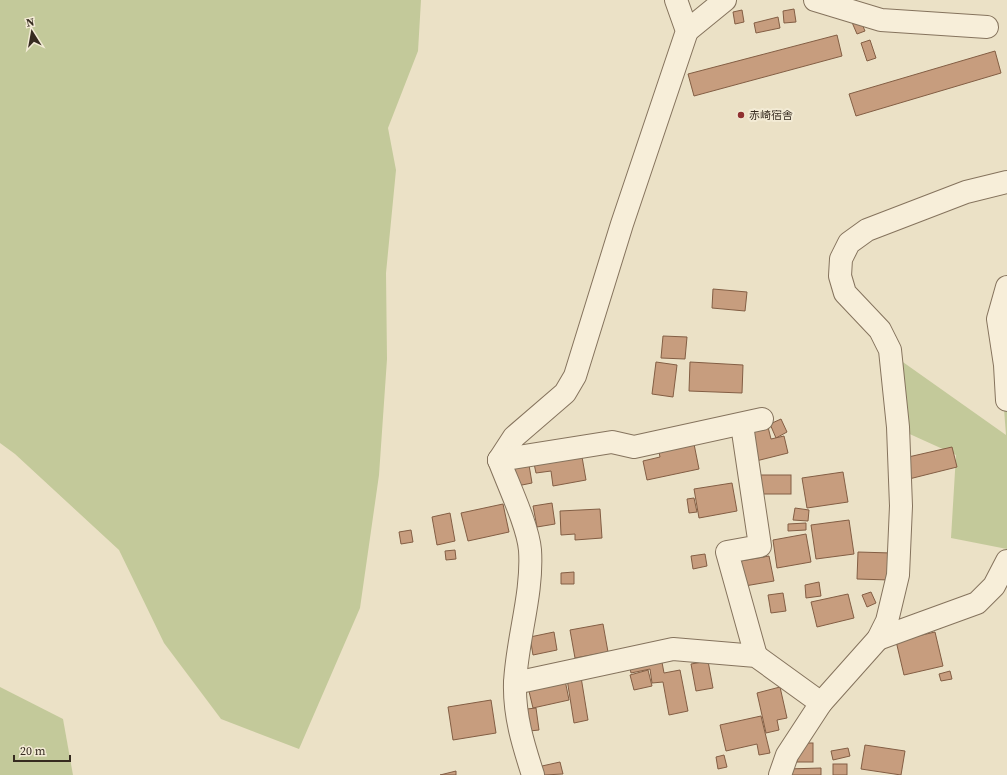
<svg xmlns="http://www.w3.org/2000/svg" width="1007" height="775" viewBox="0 0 1007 775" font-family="'Source Serif 4','Noto Sans JP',serif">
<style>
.green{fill:#c3c99a}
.building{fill:#c79d7e;stroke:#835e44}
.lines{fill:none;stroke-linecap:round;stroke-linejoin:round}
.minor-casing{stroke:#85735d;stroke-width:24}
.minor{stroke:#f7eed9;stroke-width:22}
.poi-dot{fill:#903131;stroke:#f3ebd5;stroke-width:1.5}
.labels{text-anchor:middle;stroke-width:4;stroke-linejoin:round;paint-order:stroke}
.poi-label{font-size:11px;fill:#362b20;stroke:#f3ebd5;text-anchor:start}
</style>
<rect width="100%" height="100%" fill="#ebe1c6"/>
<g class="green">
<polygon points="0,0 421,0 418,51 388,128 396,170 386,273 387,359 379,475 360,608 299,749 221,719 164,643 119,550 15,454 0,443"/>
<polygon points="997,319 1007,319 1007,549 951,538 956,455 903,431 900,360 1006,435"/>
<polygon points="0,687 63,719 73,775 0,775"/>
</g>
<g class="building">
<polygon points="794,9 796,22 784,23 783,11"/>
<polygon points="742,10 744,22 735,24 733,12"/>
<polygon points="778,17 780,28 756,33 754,23"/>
<polygon points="859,17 865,31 857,34 851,20"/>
<polygon points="837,35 842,56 694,96 688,74"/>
<polygon points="870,40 876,58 867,61 861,43"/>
<polygon points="995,51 1001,73 856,116 849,94"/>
<polygon points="713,289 747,292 745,311 712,308"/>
<polygon points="663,336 687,337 685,359 661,358"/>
<polygon points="656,362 677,365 673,397 652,394"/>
<polygon points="690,362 743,365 742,393 689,391"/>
<polygon points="781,419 787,432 776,438 770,424"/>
<polygon points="768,427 771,439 784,436 788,453 756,461 749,432"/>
<polygon points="694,444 699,469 647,480 643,461 660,457 659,452"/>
<polygon points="952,447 957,467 909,479 904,458"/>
<polygon points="581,451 586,480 553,486 551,471 536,473 533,459"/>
<polygon points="528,459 532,483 517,486 513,462"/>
<polygon points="843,472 848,502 807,508 802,478"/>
<rect x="756" y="475" width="35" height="19"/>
<polygon points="732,483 737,511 699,518 694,489"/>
<polygon points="694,498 697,512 689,513 687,499"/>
<polygon points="552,503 555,524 537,527 533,506"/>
<polygon points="503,504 509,532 468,541 461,513"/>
<polygon points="795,508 809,510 808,521 793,520"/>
<polygon points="600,509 602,538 575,540 575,534 561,535 560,511"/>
<polygon points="450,513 455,541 437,545 432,517"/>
<polygon points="849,520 854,554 816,559 811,525"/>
<polygon points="806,523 806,530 788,531 788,524"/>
<polygon points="411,530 413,542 401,544 399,532"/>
<polygon points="806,534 811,562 777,568 773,540"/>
<polygon points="455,550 456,559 446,560 445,551"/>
<polygon points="858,552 891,553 890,580 857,579"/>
<polygon points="705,554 707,566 693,569 691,556"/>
<polygon points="769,556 774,581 739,587 735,562"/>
<polygon points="574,572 574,584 561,584 561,573"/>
<polygon points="819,582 821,596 806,598 805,585"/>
<polygon points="871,592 876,603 867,607 862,595"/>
<polygon points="783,593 786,611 771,613 768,595"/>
<polygon points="848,594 854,618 817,627 811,602"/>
<polygon points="603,624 608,652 575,658 570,630"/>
<polygon points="554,632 557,650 533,655 530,637"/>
<polygon points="935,632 943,666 904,675 896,641"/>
<polygon points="661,657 664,673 680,670 688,711 669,715 663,682 652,683 650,669 631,673 629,663"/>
<polygon points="708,661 713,688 696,691 691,664"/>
<polygon points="648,670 652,686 634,690 630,675"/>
<polygon points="950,671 952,679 941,681 939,674"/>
<polygon points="564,675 569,700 533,708 527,683"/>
<polygon points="581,677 588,720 574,723 567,679"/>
<polygon points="780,687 787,718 777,720 779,730 766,733 757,693"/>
<polygon points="491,700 496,733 453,740 448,707"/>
<polygon points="536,708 539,730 520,732 518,710"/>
<polygon points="761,716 770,753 759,755 757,744 726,751 720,725"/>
<rect x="797" y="743" width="16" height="19"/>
<polygon points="865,745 905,751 901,775 861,769"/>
<polygon points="848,748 850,756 833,760 831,751"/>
<polygon points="724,755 727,767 718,769 716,757"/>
<polygon points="560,762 563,774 544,775 542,766"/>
<rect x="833" y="764" width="14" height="11"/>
<polygon points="821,768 821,775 787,775 787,769"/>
<polygon points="456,771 456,775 440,775"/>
</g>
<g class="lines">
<defs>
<g id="minor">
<polyline points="815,0 881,20 987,27"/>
<polyline points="687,31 725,0"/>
<polyline points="1007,287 998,319 1005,365 1007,400"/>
<polyline points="742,425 760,546 727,552 756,656"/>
<polyline points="499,460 514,437 565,393 575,376 622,224 687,31 676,0"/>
<path d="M499,460C508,484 528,526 530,550C533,594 517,639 515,683C514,715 523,744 533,775"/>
<polyline points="499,460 612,442 634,447 762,419"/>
<polyline points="878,639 977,603 994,586 1007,561"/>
<polyline points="515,683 673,649 756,656 821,703"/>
<polyline points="780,775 787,755 821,703 878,639 887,621 898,575 901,506 898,427 890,350 880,330 845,293 840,276 841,259 849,243 867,230 966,192 1007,182"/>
</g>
</defs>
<use href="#minor" class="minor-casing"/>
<use href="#minor" class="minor"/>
</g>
<circle class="poi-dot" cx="741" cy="115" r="4"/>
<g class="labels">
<g class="poi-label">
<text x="749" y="119">赤崎宿舎</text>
</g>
</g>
<g transform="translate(32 32) rotate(349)" stroke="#f3ebd5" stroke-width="3" paint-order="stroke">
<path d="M0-3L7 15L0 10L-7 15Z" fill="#362b20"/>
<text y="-6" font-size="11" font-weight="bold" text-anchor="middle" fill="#362b20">N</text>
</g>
<path d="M14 755v6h56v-6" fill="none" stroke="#362b20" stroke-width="2"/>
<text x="20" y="755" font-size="12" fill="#362b20" stroke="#f3ebd5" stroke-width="3" paint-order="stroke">20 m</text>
</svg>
